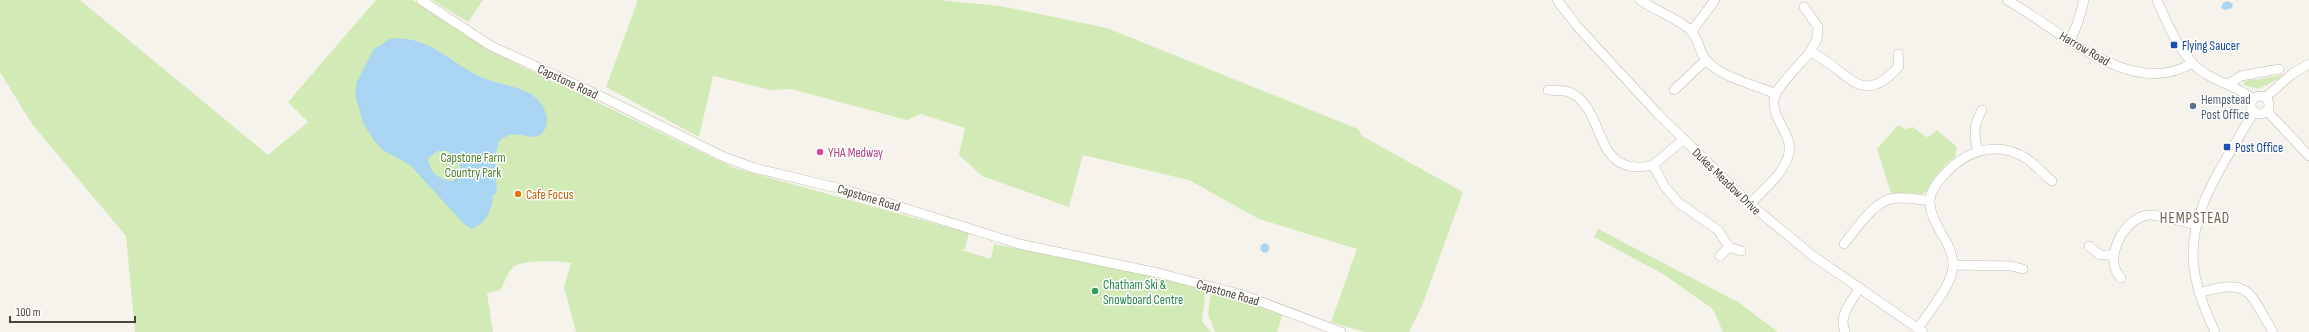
<svg xmlns="http://www.w3.org/2000/svg" width="2309" height="332" viewBox="0 0 2309 332" font-family="'Sofia Sans Condensed',sans-serif">
<style>
.green{fill:#d2eab5}
.water{fill:#a9d4f2;fill-rule:evenodd}
.lines{fill:none;stroke-linecap:round;stroke-linejoin:round}
.minor-casing{stroke:#c2bbae;stroke-width:10}
.minor{stroke:#fff;stroke-width:9}
.transit-dot{fill:#1a4fb4;stroke:#fff;stroke-width:1.5}
.service-dot{fill:#5c6f8a;stroke:#fff;stroke-width:1.5}
.hotel-dot{fill:#d1479c;stroke:#fff;stroke-width:1.5}
.food-dot{fill:#e8710a;stroke:#fff;stroke-width:1.5}
.leisure-dot{fill:#2e9e5b;stroke:#fff;stroke-width:1.5}
.labels{text-anchor:middle;stroke-width:3;stroke-linejoin:round;paint-order:stroke}
.transit-label{font-size:13px;fill:#164399;stroke:#fff;text-anchor:start}
.street-label{font-size:13px;fill:#4b4439;stroke:#fff}
.service-label{font-size:13px;fill:#4e5e75;stroke:#fff;text-anchor:start}
.hotel-label{font-size:13px;fill:#b23c85;stroke:#fff;text-anchor:start}
.park-label{font-size:13px;fill:#4a7f2a;stroke:#fff}
.food-label{font-size:13px;fill:#c56008;stroke:#fff;text-anchor:start}
.leisure-label{font-size:13px;fill:#27864d;stroke:#fff;text-anchor:start}
.quarter-label{font-size:15px;letter-spacing:1px;fill:#6e6250;stroke:#fff}
</style>
<rect width="100%" height="100%" fill="#f6f3ec"/>
<g class="green">
<path d="M0,0H80L268,155L308,122L288,102L376,0H412L488,50L734,168L969,233L965,249L961,250L991,259L994,244L1206,287L1202,321L1211,332H576L564,287L571,263C558,261 521,259 512,268C507,274 504,284 500,290L487,293L493,332H135L126,236L32,124L0,72Z"/>
<polygon points="432,0 483,0 468,22"/>
<polygon points="638,0 938,0 1000,6 1107,28 1358,129 1362,136 1463,192 1422,306 1409,332 1364,332 1331,322 1357,249 1259,219 1189,180 1083,155 1069,207 982,176 959,155 965,128 921,114 907,120 791,89 771,90 713,76 699,137 606,87"/>
<polygon points="2287,74 2259,89 2244,85 2244,82 2254,78 2255,80"/>
<polygon points="1898,125 1905,129 1913,127 1926,137 1930,136 1937,130 1957,147 1955,157 1946,164 1935,177 1927,191 1923,194 1891,193 1877,149"/>
<polygon points="1598,229 1738,302 1778,332 1723,332 1713,309 1663,274 1594,237"/>
<polygon points="1211,288 1283,313 1277,332 1215,332 1208,314"/>
</g>
<g class="water">
<polygon points="2228,1 2233,4 2232,8 2225,10 2221,8 2223,3"/>
<path d="M390,39C430,35 449,63 483,78C504,87 536,86 545,111C547,117 548,123 545,129C536,144 523,132 509,135C506,136 502,139 499,141L495,158L497,193L493,195C492,211 487,223 471,229L463,223L410,165L383,150L375,142L363,123L355,94L357,81L374,49ZM438,151H446L456,156L462,171L453,181C439,180 429,172 428,158Z"/>
<circle cx="1265" cy="248" r="4.5"/>
</g>
<g class="lines">
<defs>
<g id="minor">
<polyline points="421,0 491,46 594,93 724,157 754,168 846,190 1019,244 1158,273 1243,295 1341,332"/>
<polyline points="1557,0 1577,26 1657,113 1750,204 1813,256 1923,332"/>
<path d="M1640,0C1656,11 1674,17 1688,28C1699,36 1698,51 1706,60C1722,78 1754,84 1776,94"/>
<path d="M2007,0C2058,28 2131,101 2192,63"/>
<path d="M2157,0C2168,25 2182,60 2206,74C2222,84 2239,87 2253,99"/>
<polyline points="1804,7 1818,27 1817,39 1810,52"/>
<polyline points="1692,31 1715,0"/>
<polyline points="2070,41 2078,22 2084,0"/>
<polyline points="2228,84 2241,76 2279,69"/>
<path d="M1548,90C1555,91 1563,90 1569,92C1608,108 1591,180 1653,165"/>
<polyline points="1674,90 1706,60"/>
<circle cx="2260" cy="105" r="9"/>
<polyline points="2266,97 2292,74 2309,64"/>
<polyline points="2267,111 2309,156"/>
<polyline points="1683,140 1653,165 1665,187 1679,203 1718,230 1729,247 1741,251"/>
<path d="M1978,150C1973,135 1974,124 1982,110"/>
<path d="M1750,204C1763,190 1785,173 1789,153C1793,133 1768,116 1775,95C1779,85 1803,61 1810,52C1848,68 1860,111 1899,66L1898,54"/>
<path d="M1844,244C1854,232 1874,202 1890,199C1902,196 1917,199 1930,201"/>
<polyline points="2089,246 2100,255 2113,255"/>
<polyline points="1720,256 1729,247"/>
<polyline points="1954,265 2011,266 2023,269"/>
<path d="M2121,278C2102,259 2124,218 2148,215C2160,214 2183,222 2197,225"/>
<path d="M2199,293C2250,277 2249,292 2273,332"/>
<path d="M1918,328C1928,313 1954,283 1953,265C1953,242 1931,226 1930,203C1929,192 1938,181 1945,174C1966,150 1999,140 2027,159C2036,165 2043,174 2052,181"/>
<path d="M1845,332C1838,315 1851,302 1860,288"/>
<path d="M2215,332C2206,312 2197,291 2194,268C2186,210 2228,159 2254,111"/>
</g>
</defs>
<use href="#minor" class="minor-casing"/>
<use href="#minor" class="minor"/>
</g>
<g class="transit-dot">
<rect x="2170" y="41" width="8" height="8" rx="2"/>
<rect x="2223" y="143" width="8" height="8" rx="2"/>
</g>
<circle class="service-dot" cx="2193" cy="106" r="4"/>
<circle class="hotel-dot" cx="820" cy="152" r="4"/>
<circle class="food-dot" cx="518" cy="194" r="4"/>
<circle class="leisure-dot" cx="1095" cy="291" r="4"/>
<g class="labels">
<g class="transit-label">
<text x="2182" y="50">Flying Saucer</text>
<text x="2235" y="152">Post Office</text>
</g>
<g class="street-label">
<text transform="translate(2085 48) rotate(30)" y="5">Harrow Road</text>
<text transform="translate(568 81) rotate(25)" y="5">Capstone Road</text>
<text transform="translate(1727 181) rotate(44)" y="5">Dukes Meadow Drive</text>
<text transform="translate(869 197) rotate(17)" y="5">Capstone Road</text>
<text transform="translate(1228 292) rotate(16)" y="5">Capstone Road</text>
</g>
<g class="service-label">
<text x="2201" y="104">Hempstead<tspan x="2201" dy="15">Post Office</tspan></text>
</g>
<g class="hotel-label">
<text x="828" y="157">YHA Medway</text>
</g>
<g class="park-label">
<text x="473" y="162">Capstone Farm<tspan x="473" dy="15">Country Park</tspan></text>
</g>
<g class="food-label">
<text x="526" y="199">Cafe Focus</text>
</g>
<g class="leisure-label">
<text x="1103" y="289">Chatham Ski &amp;<tspan x="1103" dy="15">Snowboard Centre</tspan></text>
</g>
<g class="quarter-label">
<text x="2195" y="223">HEMPSTEAD</text>
</g>
</g>
<path d="M10 316v6h125v-6" fill="none" stroke="#4b4439" stroke-width="2"/>
<text x="16" y="316" font-size="12" fill="#4b4439" stroke="#ffffff" stroke-width="3" paint-order="stroke">100 m</text>
</svg>
